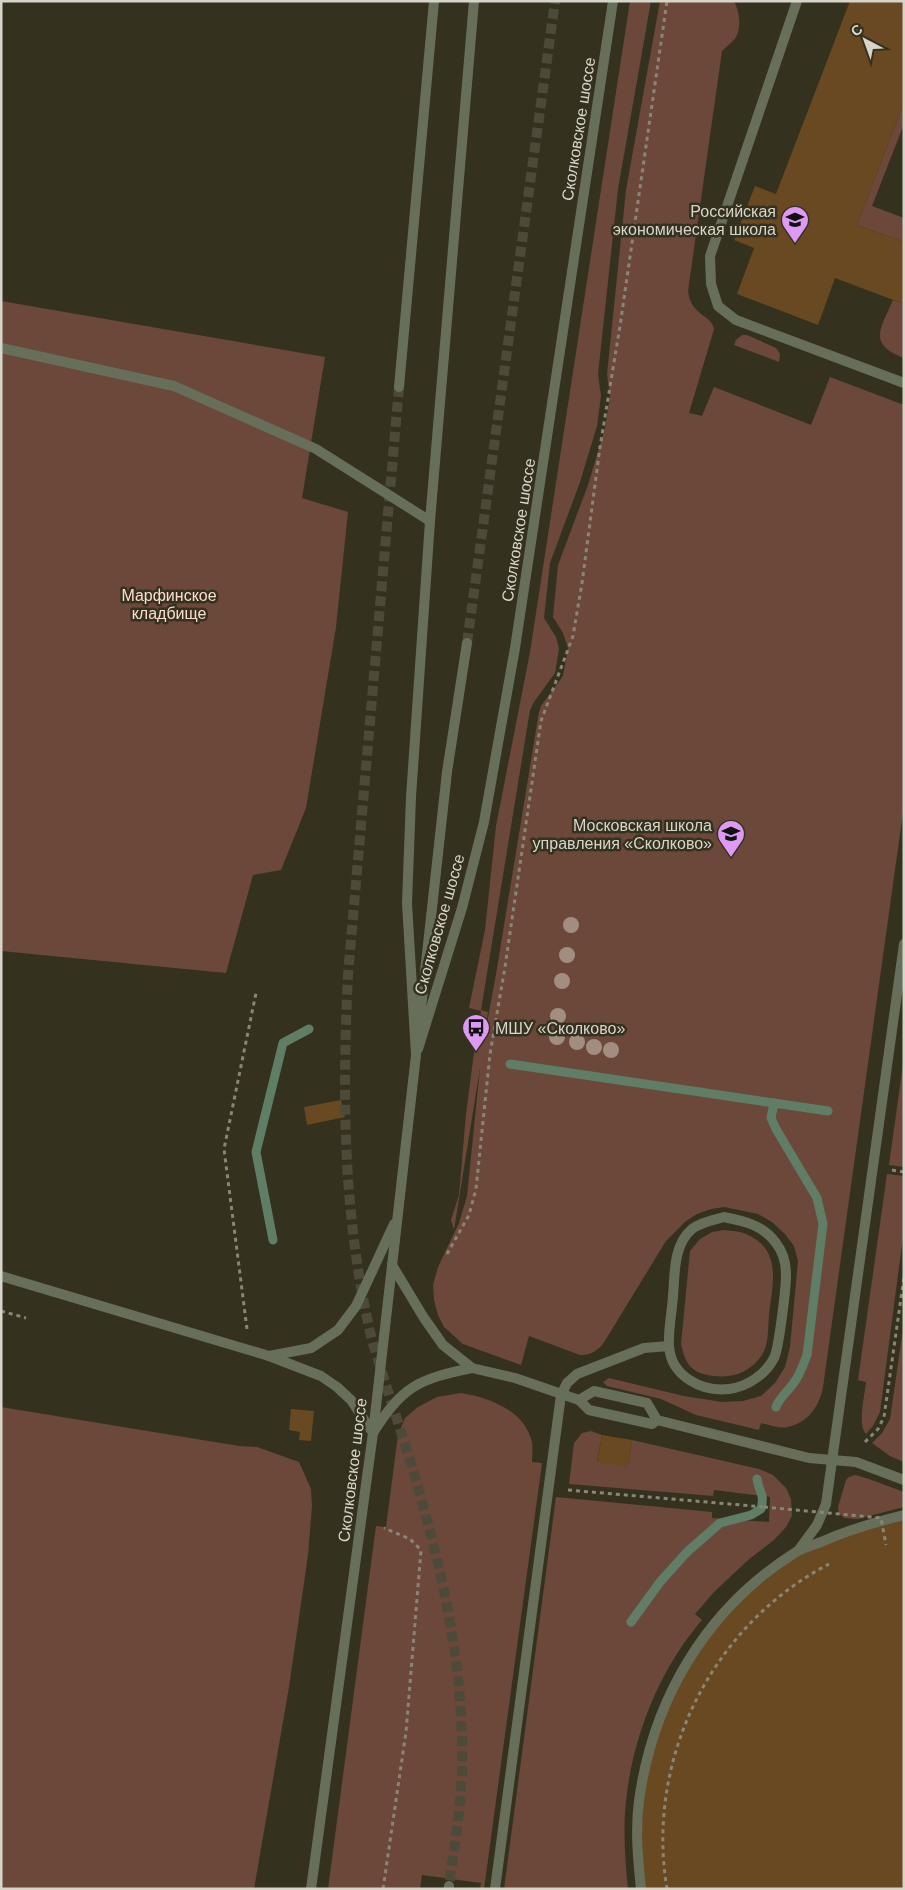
<svg xmlns="http://www.w3.org/2000/svg" width="905" height="1890" viewBox="0 0 905 1890" font-family="Arial,sans-serif">
<style>
.green{fill:#6c483a}
.lines{fill:none;stroke-linecap:round;stroke-linejoin:round}
.stream{stroke:#5f7e65;stroke-width:9}
.building{fill:#694921}
.minor-tunnel{stroke:#4d4a39;stroke-width:10;stroke-dasharray:10 5;stroke-linecap:butt}
.tertiary-tunnel{stroke:#4d4a39;stroke-width:10;stroke-dasharray:10 5;stroke-linecap:butt}
.path{stroke:#898677;stroke-width:3;stroke-dasharray:4 4;stroke-linecap:butt}
.service{stroke:#676f5b;stroke-width:10}
.minor{stroke:#676f5b;stroke-width:10}
.tertiary{stroke:#676f5b;stroke-width:10}
.path-bridge{stroke:#898677;stroke-width:3;stroke-dasharray:4 4;stroke-linecap:butt}
.tree{fill:#a28e80}
.labels{text-anchor:middle;stroke-width:5;stroke-linejoin:round;paint-order:stroke}
.street-label{font-size:16px;fill:#d7d5ca;stroke:#35311f}
.poi-label{font-size:16px;fill:#d7d5ca;stroke:#35311f;text-anchor:end}
.park-label{font-size:16px;fill:#fcdbcf;stroke:#35311f}
</style>
<rect width="100%" height="100%" fill="#35311f"/>
<g class="green">
<path d="M630,1H651L618,189L598,374L601,396L597,426L580,482L550,563L544,618L556,637L559,649L555,673L534,702L530,710L481,1010L488,1012L482,1050L496,974L539,712L541,706L563,676L568,648L563,633L553,617L558,565L588,485L605,428L610,396L607,374L626,190L660,1H734C740,12 742,30 734,40C730,44 726,47 722,51L688,291C691,316 711,314 714,329L689,413L702,416L714,387L811,425L830,377L904,405V805L823,1387C820,1405 808,1423 788,1427C780,1429 769,1425 761,1423L759,1430L696,1415L661,1399L607,1386L603,1382L609,1378L684,1396L722,1402L743,1401L761,1396L775,1383L785,1367L790,1347L798,1261L794,1246L785,1234L772,1222L758,1214L724,1207L711,1209L697,1214L686,1221L666,1241L603,1344C596,1352 590,1355 580,1355L529,1336L521,1365L463,1344L444,1327L438,1315L434,1300L433,1285L438,1267L459,1223L467,1196L480,1068L454,1230L451,1220L459,1195L466,1114L473,1060L481,1011L469,1008L485,930L496,826L530,652Z"/>
<polygon points="904,102 904,124 872,206 904,218 904,242 857,225"/>
<path d="M893,300L904,304V358C867,344 881,328 893,300Z"/>
<polygon points="1,301 325,357 302,498 348,512 336,627 306,808 281,870 253,875 226,973 1,951"/>
<polygon points="742,335 747,335 776,348 780,354 779,362 734,345 736,340"/>
<polygon points="904,1057 904,1167 889,1165"/>
<path d="M887,1174L904,1176V1229L880,1412L873,1426L866,1434C857,1424 865,1395 866,1382L858,1380Z"/>
<path d="M724,1230C731,1231 740,1231 746,1234C782,1249 773,1283 769,1314C768,1326 769,1345 762,1355C749,1373 734,1378 713,1376C706,1375 697,1373 692,1368C685,1362 683,1352 681,1344L690,1251L700,1239L712,1232Z"/>
<polygon points="904,1322 904,1462 890,1456 872,1443 882,1433 890,1419"/>
<path d="M461,1393C490,1398 524,1410 532,1442C533,1448 532,1456 532,1462L542,1463L484,1889H480L481,1883L422,1875L420,1889H328L376,1526L386,1527L398,1435L405,1418L418,1407L437,1397Z"/>
<polygon points="1,1407 239,1446 257,1447 299,1462 311,1489 312,1506 308,1555 289,1687 254,1889 1,1889"/>
<path d="M591,1431L602,1435L597,1461L628,1466L632,1440L759,1469L773,1475L786,1488L791,1499L792,1516L786,1527L774,1540L748,1560L714,1592L695,1614L702,1620C659,1670 633,1736 626,1801C623,1830 625,1860 628,1889H504L556,1497L712,1512V1518L769,1522L770,1497L714,1490L713,1496L569,1484L574,1443L582,1433Z"/>
<polygon points="855,1475 869,1479 904,1492 904,1507 857,1519 845,1518 839,1514 838,1507 846,1480 849,1477"/>
</g>
<g class="lines">
<g class="stream">
<polyline points="510,1064 828,1111"/>
<path d="M774,1103L771,1118L776,1129L817,1198L823,1224L807,1355C803,1365 800,1375 793,1384C787,1392 780,1397 776,1407"/>
<polyline points="273,1240 256,1152 283,1043 309,1029"/>
<path d="M631,1622L660,1582L687,1552L720,1523L751,1515L761,1509C765,1493 759,1493 757,1479"/>
</g>
</g>
<g class="building">
<polygon points="850,1 904,1 904,102 857,225 904,242 904,304 835,278 818,325 737,294 754,248 734,240 755,186 776,194"/>
<polygon points="341,1100 345,1117 307,1125 304,1107"/>
<polygon points="291,1409 314,1411 311,1441 299,1440 300,1432 289,1430"/>
<polygon points="602,1435 632,1440 628,1467 597,1462"/>
<polygon points="904,1511 904,1889 643,1889 641,1803 649,1760 680,1678 731,1608 799,1553"/>
</g>
<g class="lines">
<path class="minor-tunnel" d="M399,387L348,975C342,1097 343,1216 371,1336C375,1352 381,1368 386,1385C399,1426 413,1468 424,1509C448,1595 464,1682 462,1771C461,1809 454,1848 449,1886"/>
<polyline class="tertiary-tunnel" points="467,643 555,1"/>
<g class="path">
<polyline points="892,1170 904,1172"/>
<polyline points="447,1254 469,1215 476,1189 490,1054 505,967 541,721 573,636 582,583 600,447 620,326 667,1"/>
<polyline points="1,1311 26,1318"/>
<polyline points="247,1329 224,1149 256,993"/>
<polyline points="865,1442 878,1429 884,1417 904,1277"/>
<polyline points="568,1490 764,1507"/>
<polyline points="383,1889 406,1732 421,1550 410,1539 384,1528"/>
<path d="M667,1889C645,1759 712,1625 829,1564"/>
</g>
<g class="service">
<polyline points="797,1 710,256 711,284 718,306 736,320 904,383"/>
<polyline points="1,348 174,386 316,449 430,521"/>
<path d="M724,1217C744,1221 763,1225 776,1243C783,1252 786,1265 786,1275C786,1288 779,1348 774,1358C766,1374 747,1387 729,1389C701,1392 671,1376 669,1346C668,1330 672,1312 673,1296C675,1274 673,1245 692,1229C701,1222 713,1220 724,1217Z"/>
<polyline points="798,1551 817,1525 826,1504 904,944"/>
<polyline points="495,1889 561,1395 567,1383 577,1374 644,1348 669,1346"/>
<path d="M641,1889C638,1860 635,1830 639,1801C653,1698 707,1608 796,1552C804,1548 813,1545 821,1542C848,1530 875,1522 904,1515"/>
</g>
<g class="minor">
<polyline points="399,387 434,1"/>
<polyline points="392,1265 424,1318 443,1345 472,1368 515,1378 579,1400 589,1410 652,1424 657,1420"/>
<polyline points="579,1400 594,1391 647,1403 657,1420 809,1458 856,1462 904,1480"/>
<path d="M373,1433C403,1386 418,1379 472,1368"/>
<polyline points="449,1889 449,1886"/>
</g>
<g class="tertiary">
<polyline points="419,1026 447,772 467,643"/>
<polyline points="418,1049 462,908 484,822 515,648 613,1"/>
<polyline points="1,1276 269,1356 321,1376 337,1387 351,1400 373,1433"/>
<polyline points="269,1356 311,1348 338,1330 356,1306 394,1224"/>
<polyline points="311,1889 373,1433 416,1055 407,903 411,797 430,521 474,1"/>
</g>
<polyline class="path-bridge" points="764,1507 881,1518 886,1545"/>
</g>
<g class="tree">
<circle cx="571" cy="925" r="8"/>
<circle cx="567" cy="955" r="8"/>
<circle cx="562" cy="981" r="8"/>
<circle cx="558" cy="1016" r="8"/>
<circle cx="557" cy="1037" r="8"/>
<circle cx="577" cy="1042" r="8"/>
<circle cx="594" cy="1047" r="8"/>
<circle cx="611" cy="1050" r="8"/>
</g>
<defs>
<symbol id="university-pin" viewBox="-11 -11 22 30"><path d="M0 17L-7.5 6A9.5 9.5 0 1 1 7.5 6Z" fill="#dd99f3" stroke="#35311f"/><path d="M0-5L7-2L0 1L-7-2ZM-4 1L0 2.5L4 1V4Q0 6-4 4Z" fill="#111"/></symbol>
<symbol id="bus-pin" viewBox="-11 -11 22 30"><path d="M0 17L-7.5 6A9.5 9.5 0 1 1 7.5 6Z" fill="#dd99f3" stroke="#35311f"/><path d="M-5-6H5V4H4V6H2V4H-2V6H-4V4H-5ZM-3.5-4V0h7V-4ZM-3.5 1.2v1.5H-2V1.2ZM2 1.2v1.5H3.5V1.2Z" fill="#111"/></symbol>
</defs>
<g fill-rule="evenodd">
<use href="#university-pin" x="779" y="204" width="32" height="43"/>
<use href="#university-pin" x="715" y="818" width="32" height="43"/>
<use href="#bus-pin" x="460" y="1012" width="32" height="43"/>
</g>
<g class="labels">
<g class="street-label">
<text transform="translate(578 129) rotate(-81)" y="6">Сколковское шоссе</text>
<text transform="translate(518 530) rotate(-81)" y="6">Сколковское шоссе</text>
<text transform="translate(439 924) rotate(-74)" y="6">Сколковское шоссе</text>
<text transform="translate(352 1470) rotate(-83)" y="6">Сколковское шоссе</text>
</g>
<g class="poi-label">
<text x="776" y="217">Российская<tspan x="776" dy="18">экономическая школа</tspan></text>
<text x="712" y="831">Московская школа<tspan x="712" dy="18">управления «Сколково»</tspan></text>
<text x="495" y="1034" text-anchor="start">МШУ «Сколково»</text>
</g>
<g class="park-label">
<text x="169" y="601">Марфинское<tspan x="169" dy="18">кладбище</tspan></text>
</g>
</g>
<rect width="905" height="1890" fill="none" stroke="#d7d5ca" stroke-width="5"/>
<g transform="translate(865 40) rotate(319)" stroke="#35311f" stroke-width="4" paint-order="stroke">
<path d="M0-4L9 19L0 12L-9 19Z" fill="#d7d5ca"/>
<text y="-8" font-size="14" font-weight="bold" text-anchor="middle" fill="#d7d5ca">С</text>
</g>
</svg>
